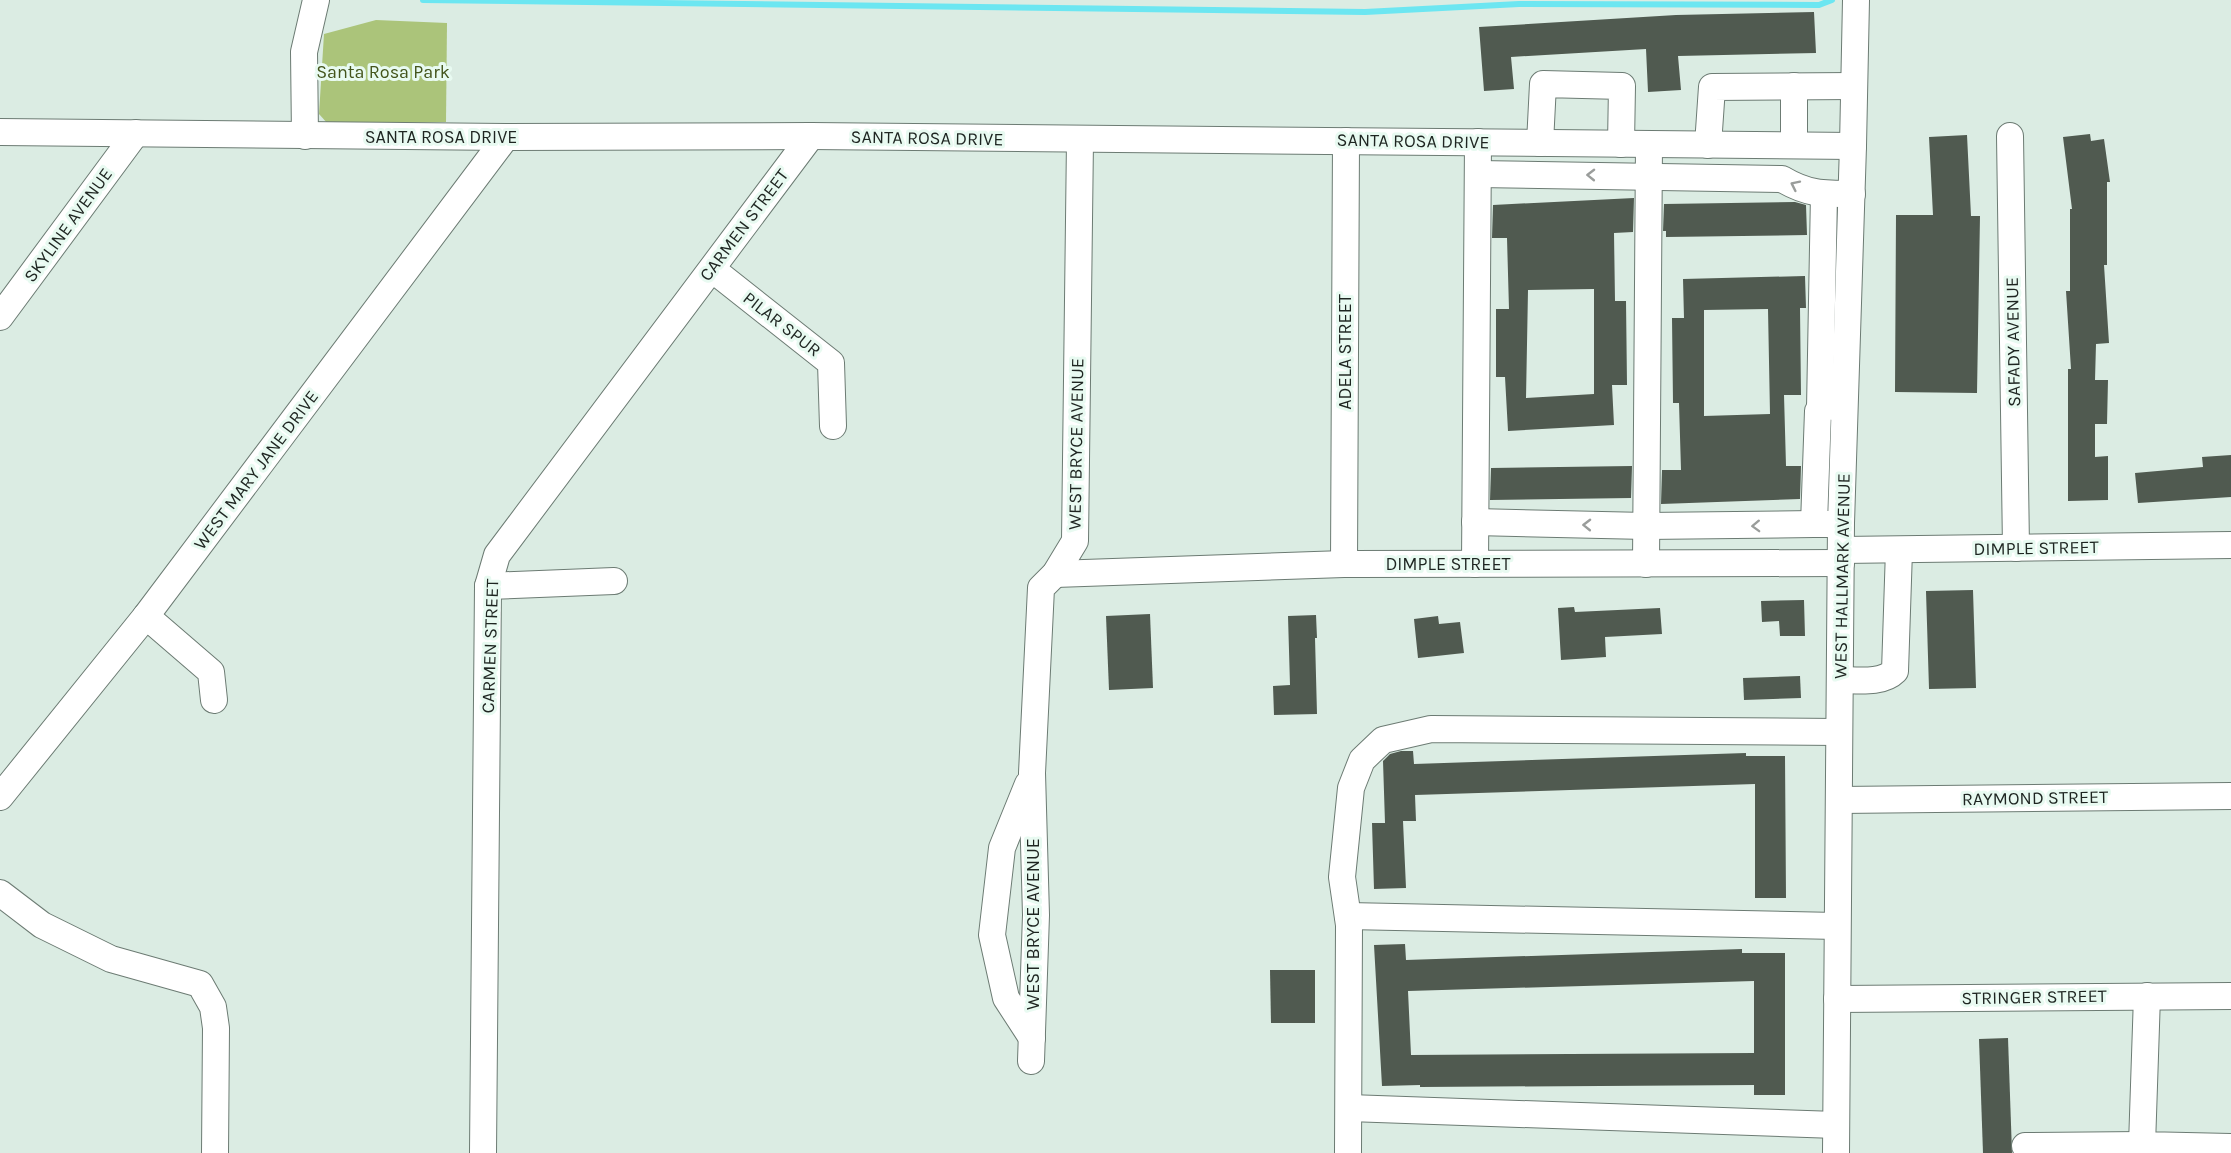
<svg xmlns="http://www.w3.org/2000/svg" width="2231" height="1153" viewBox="0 0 2231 1153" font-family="Karla,sans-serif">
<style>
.green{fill:#abc47a}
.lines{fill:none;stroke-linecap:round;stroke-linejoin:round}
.stream{stroke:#6ce6f1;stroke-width:6}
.building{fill:#505a50;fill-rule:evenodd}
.minor-casing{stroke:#6c7b73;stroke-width:28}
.minor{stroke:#fff;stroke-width:26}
.oneway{stroke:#9a9d9b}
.labels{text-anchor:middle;stroke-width:6;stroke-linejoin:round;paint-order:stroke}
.park-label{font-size:18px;fill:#43541b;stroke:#e8faf1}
.street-label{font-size:18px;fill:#1e2521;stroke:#e8faf1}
</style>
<rect width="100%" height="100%" fill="#dbece3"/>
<polygon class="green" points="376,20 447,23 446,122 328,124 319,114 324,34"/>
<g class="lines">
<polyline class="stream" points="423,0 1365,12 1519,4 1819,5 1832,0"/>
</g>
<g class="building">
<polygon points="1814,12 1816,53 1678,56 1681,90 1648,92 1646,49 1511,57 1514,89 1484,91 1479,27 1676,15"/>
<polygon points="2090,134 2091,141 2104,139 2110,182 2107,182 2107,265 2104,265 2109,343 2096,344 2095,380 2108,380 2107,424 2095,424 2095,457 2108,456 2108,500 2068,501 2068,369 2071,369 2066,291 2070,291 2070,209 2072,209 2063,137"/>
<polygon points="1967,135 1971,216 1980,216 1977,393 1895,392 1896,215 1933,215 1929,137"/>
<path d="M1634,198L1633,232L1614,233L1615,301H1626L1627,385H1612L1614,425L1508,431L1505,377H1496V309H1509L1507,238H1492L1493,205ZM1594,289V394L1526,398L1528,290Z"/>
<polygon points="1795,202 1806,205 1807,235 1666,237 1666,231 1663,231 1664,204"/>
<path d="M1805,276L1806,308H1800L1801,395H1784L1786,466H1801L1800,499L1661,504L1662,470H1681L1679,403H1673L1672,318H1684L1683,279ZM1768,309L1770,414L1704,416V310Z"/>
<polygon points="2231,455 2231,497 2138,503 2135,473 2203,467 2202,457"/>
<polygon points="1632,466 1631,498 1490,500 1491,468"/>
<polygon points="1973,590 1976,688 1929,689 1926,591"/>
<polygon points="1804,600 1805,636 1780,636 1779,621 1762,622 1761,601"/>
<polygon points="1574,607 1575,612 1660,608 1662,634 1605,637 1606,657 1561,660 1558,608"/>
<polygon points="1150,614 1153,688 1109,690 1106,616"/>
<polygon points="1316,615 1317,638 1315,638 1317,714 1274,715 1273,686 1290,685 1288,616"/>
<polygon points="1438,616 1439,624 1460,622 1464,653 1418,658 1414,619"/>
<polygon points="1800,676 1801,698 1744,700 1743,678"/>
<polygon points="1401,751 1413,751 1414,764 1746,753 1746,756 1785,756 1786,898 1755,898 1755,784 1415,795 1416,821 1403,821 1406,888 1374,889 1372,823 1385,823 1383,761 1390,754"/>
<path d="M1405,944L1406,960L1742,949V953H1785V1095H1754V1085L1420,1087V1085L1382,1086L1374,945ZM1754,981V1053L1411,1055L1408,991Z"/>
<polygon points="1270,970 1315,970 1315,1023 1271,1023"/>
<polygon points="2008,1038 2012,1153 1983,1153 1979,1039"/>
</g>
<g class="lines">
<defs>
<g id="minor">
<polyline points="0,132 506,137 811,136 1853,146"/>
<polyline points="305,136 304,52 316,0"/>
<polyline points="2010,136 2016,548"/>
<polyline points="1540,143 1543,84 1622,86 1621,144"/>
<polyline points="1708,145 1712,87 1854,86"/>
<polyline points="1794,145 1794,86"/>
<path d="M1478,174L1782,179C1807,194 1823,194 1852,194"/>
<polyline points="712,269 831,363 833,426"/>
<polyline points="0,317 136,133"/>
<polyline points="1820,408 1824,194"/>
<polyline points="1475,522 1646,526 1814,524"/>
<polyline points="1830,524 1814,524 1818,411 1820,408 1836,406"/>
<polyline points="1842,550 2231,545"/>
<polyline points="1344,564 1346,141"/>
<polyline points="1475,564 1478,142"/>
<polyline points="1646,564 1649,144"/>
<polyline points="1055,574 1344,564 1841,563"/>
<polyline points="488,586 614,581"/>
<polyline points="146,616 211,672 214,700"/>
<path d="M1840,680C1857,680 1882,684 1895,671L1899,550"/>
<polyline points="1028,784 1002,848 992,935 1006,998 1032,1038"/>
<polyline points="0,797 146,616 506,137"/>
<polyline points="1839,800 2231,796"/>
<polyline points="0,893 42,925 111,959 200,984 213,1007 216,1028 215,1153"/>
<polyline points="1348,916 1837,926"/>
<polyline points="2147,996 2142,1145 2231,1147"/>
<polyline points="1837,999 2231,996"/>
<polyline points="1031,1061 1036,915 1032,773 1041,588 1055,574 1075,541 1080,140"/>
<polyline points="1349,1108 1836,1125"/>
<polyline points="2025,1146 2142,1145"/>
<polyline points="483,1153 488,586 497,555 811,136"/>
<polyline points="1348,1153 1349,925 1342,877 1351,788 1362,760 1383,740 1431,729 1839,732"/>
<polyline points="1836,1153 1841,523 1853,146 1856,0"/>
</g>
</defs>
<use href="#minor" class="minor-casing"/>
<use href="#minor" class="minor"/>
</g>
<defs><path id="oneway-chevron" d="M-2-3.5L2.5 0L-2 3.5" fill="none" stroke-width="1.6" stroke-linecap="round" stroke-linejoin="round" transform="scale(1.5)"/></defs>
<g class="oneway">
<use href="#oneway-chevron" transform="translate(1591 175) rotate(-179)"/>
<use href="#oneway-chevron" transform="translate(1795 185) rotate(-154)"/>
<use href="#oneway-chevron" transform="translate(1587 525) rotate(-179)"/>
<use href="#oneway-chevron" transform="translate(1756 526) rotate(178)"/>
</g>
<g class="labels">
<g class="park-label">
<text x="383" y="78">Santa Rosa Park</text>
</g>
<g class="street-label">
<text x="441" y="143">SANTA ROSA DRIVE</text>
<text transform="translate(927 138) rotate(1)" y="6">SANTA ROSA DRIVE</text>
<text transform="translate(1413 141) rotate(1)" y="6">SANTA ROSA DRIVE</text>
<text transform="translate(68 225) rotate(-54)" y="6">SKYLINE AVENUE</text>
<text transform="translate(744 225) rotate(-53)" y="6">CARMEN STREET</text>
<text transform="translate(782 324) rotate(38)" y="6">PILAR SPUR</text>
<text transform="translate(2013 342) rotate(-91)" y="6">SAFADY AVENUE</text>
<text transform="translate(1345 352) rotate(-90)" y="6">ADELA STREET</text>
<text transform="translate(1076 444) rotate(-89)" y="6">WEST BRYCE AVENUE</text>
<text transform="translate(256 470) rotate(-53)" y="6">WEST MARY JANE DRIVE</text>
<text transform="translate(2036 548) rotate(-1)" y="6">DIMPLE STREET</text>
<text x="1448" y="570">DIMPLE STREET</text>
<text transform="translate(1842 576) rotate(-89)" y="6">WEST HALLMARK AVENUE</text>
<text transform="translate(490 646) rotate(-88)" y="6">CARMEN STREET</text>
<text transform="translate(2035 798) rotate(-1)" y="6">RAYMOND STREET</text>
<text transform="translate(1033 924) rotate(-90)" y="6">WEST BRYCE AVENUE</text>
<text transform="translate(2034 997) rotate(-1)" y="6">STRINGER STREET</text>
</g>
</g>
</svg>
